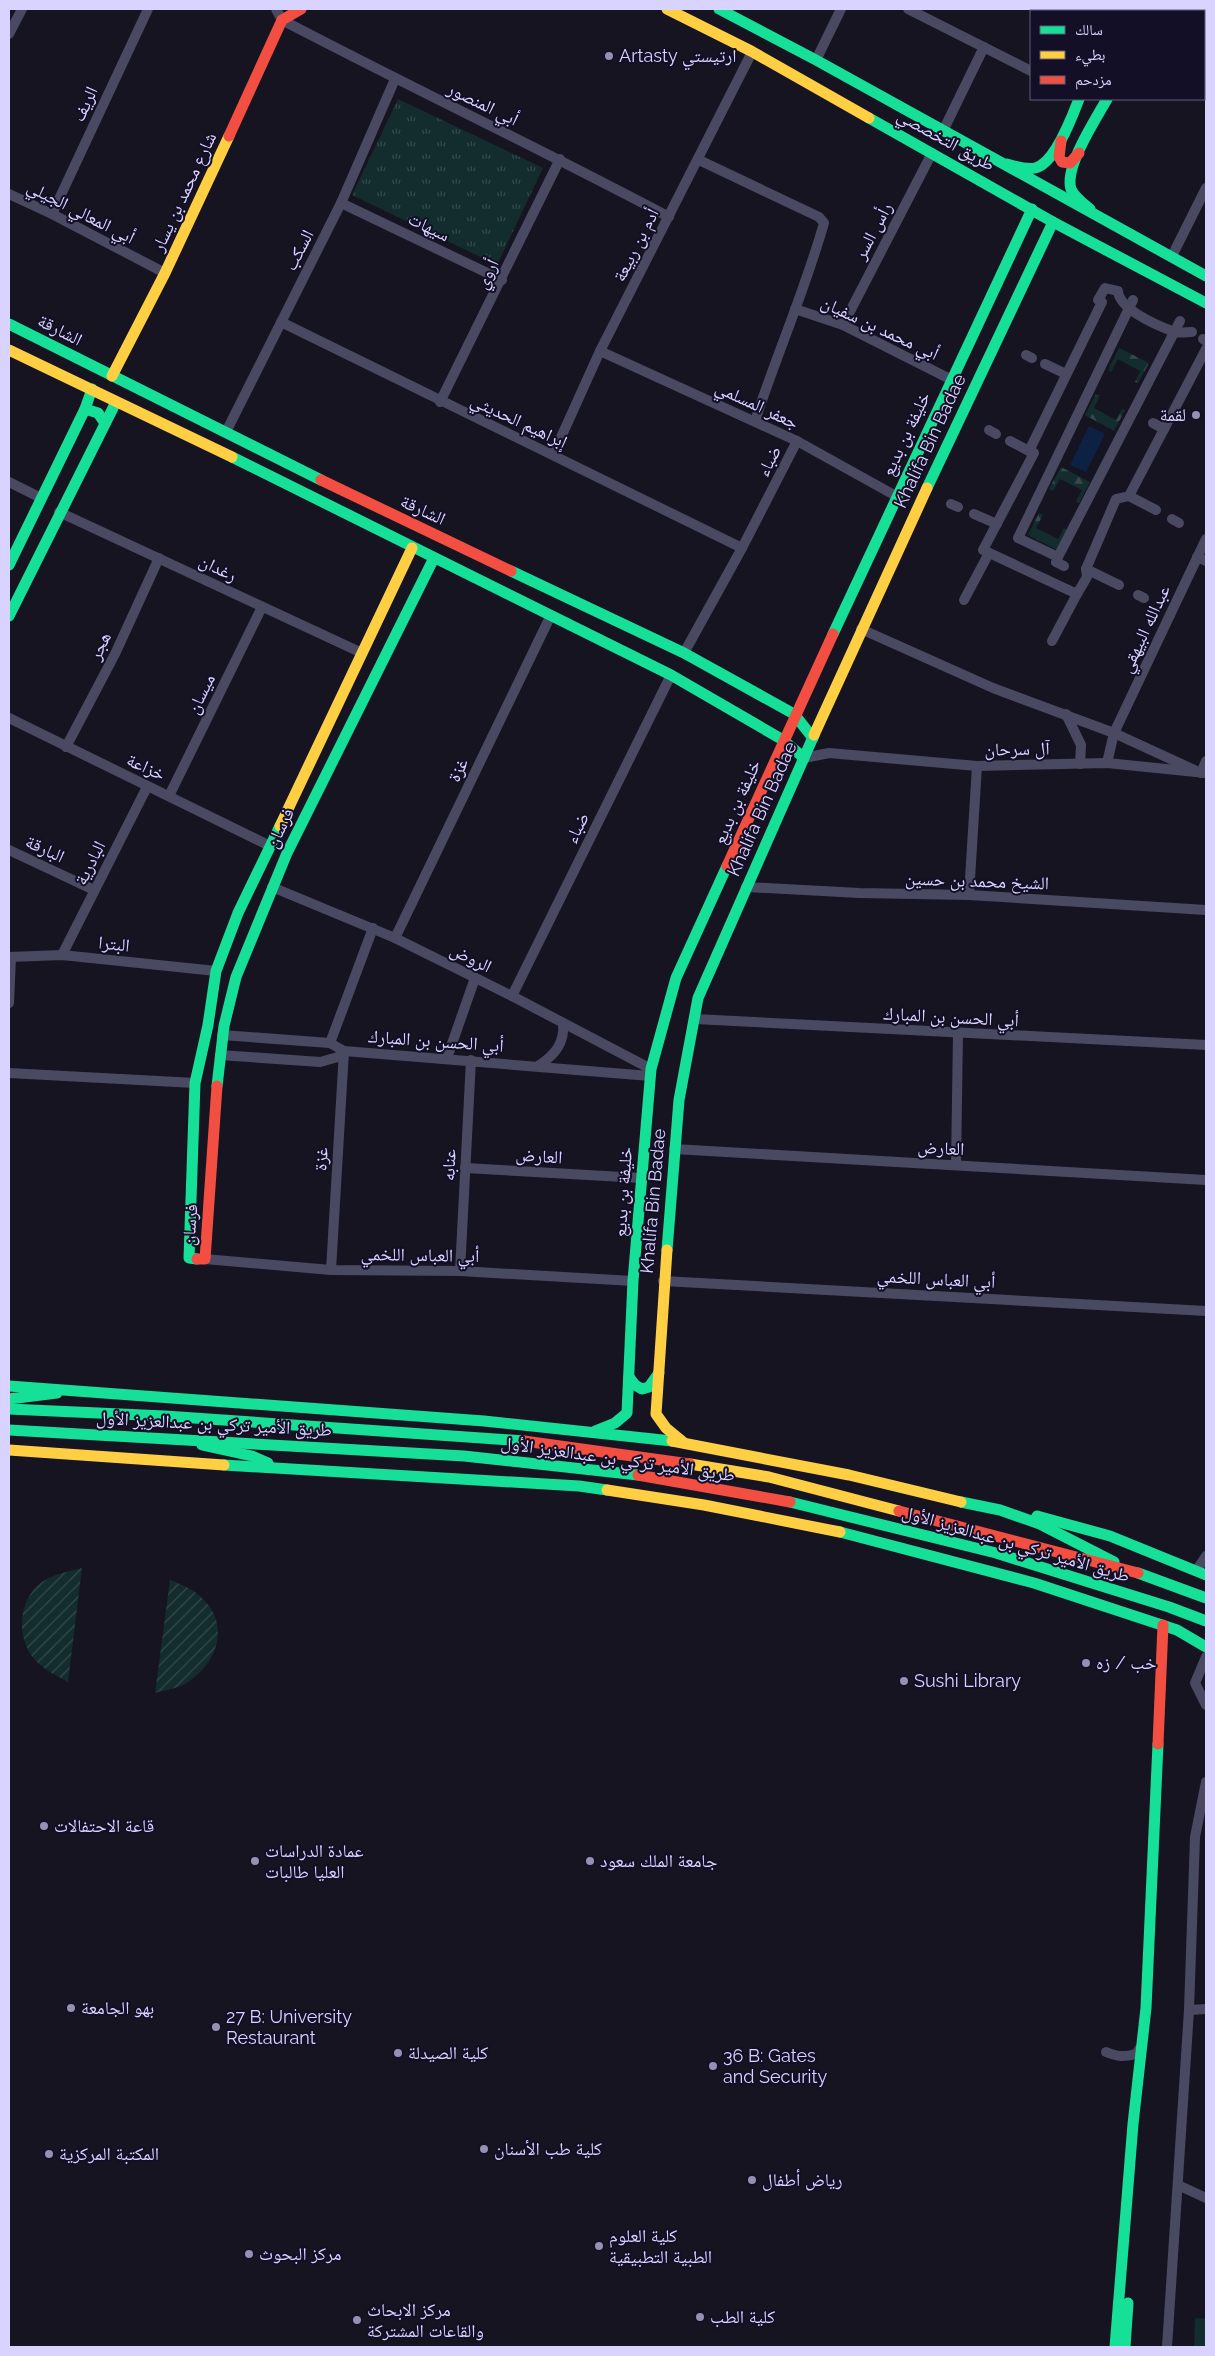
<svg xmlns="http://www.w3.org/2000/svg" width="1215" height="2356" viewBox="0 0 1215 2356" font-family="Raleway,'Noto Naskh Arabic',sans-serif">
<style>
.grass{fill:url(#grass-tufts)}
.forest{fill:url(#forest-firs)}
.garden{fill:url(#garden-furrows)}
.pitch{fill:#132c2d}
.water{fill:#0d2144}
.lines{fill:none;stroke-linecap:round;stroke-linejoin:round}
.street{stroke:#4a4962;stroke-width:10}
.fast{stroke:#16e098;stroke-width:11}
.slow{stroke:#ffcf43;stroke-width:11}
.jam{stroke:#f24e42;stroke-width:11}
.poi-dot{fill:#9591b1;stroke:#130f26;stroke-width:2}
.labels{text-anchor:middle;stroke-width:4;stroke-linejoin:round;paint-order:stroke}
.poi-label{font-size:18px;fill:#d9d4ff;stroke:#130f26;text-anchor:start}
.street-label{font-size:18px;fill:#d9d4ff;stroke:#130f26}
</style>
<defs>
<pattern id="grass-tufts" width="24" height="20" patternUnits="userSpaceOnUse" patternTransform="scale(1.25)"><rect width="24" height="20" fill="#132c2d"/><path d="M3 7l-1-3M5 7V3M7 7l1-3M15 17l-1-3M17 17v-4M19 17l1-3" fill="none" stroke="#354a4c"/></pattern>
<pattern id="forest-firs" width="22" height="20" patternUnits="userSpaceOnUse" patternTransform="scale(1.25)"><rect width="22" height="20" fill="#132c2d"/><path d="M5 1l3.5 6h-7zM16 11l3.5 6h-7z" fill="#354a4c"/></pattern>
<pattern id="garden-furrows" width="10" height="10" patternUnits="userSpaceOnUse" patternTransform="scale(1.25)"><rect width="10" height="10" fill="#132c2d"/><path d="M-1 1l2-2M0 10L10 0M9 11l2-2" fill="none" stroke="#354a4c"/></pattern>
</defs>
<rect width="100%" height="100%" fill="#161421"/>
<polygon class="grass" points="398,99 543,168 497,265 352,195"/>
<g class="forest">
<polygon points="1119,348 1149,363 1138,383 1135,382 1140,371 1118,359 1111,372 1108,370"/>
<polygon points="1096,394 1100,395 1094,408 1116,420 1122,409 1125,410 1114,431 1085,415"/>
<polygon points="1061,467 1090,482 1079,503 1076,501 1082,490 1060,479 1053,491 1049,489"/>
<polygon points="1039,513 1043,515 1036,528 1058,539 1064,528 1067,530 1057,550 1028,535"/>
</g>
<g class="garden">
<path d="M82,1568L68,1682C58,1676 44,1670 36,1661C15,1639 18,1599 42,1582C54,1574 69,1571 82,1568Z"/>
<path d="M170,1580C181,1584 195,1590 203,1599C232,1628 215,1666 185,1684C176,1689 165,1690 155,1693Z"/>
</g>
<polygon class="pitch" points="1195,2318 1206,2319 1206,2347 1194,2347"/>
<polygon class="water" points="1089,426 1105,434 1086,472 1070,465"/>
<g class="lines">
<g class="street">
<path d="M276,9L282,20C410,87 541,149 669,217"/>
<polyline points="908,9 1031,71"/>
<polyline points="9,34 22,9"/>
<polyline points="816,60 841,9"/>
<polyline points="943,131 984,47"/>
<path d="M699,160L819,217L824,223C805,290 777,354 755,421"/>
<polyline points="9,194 52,214 165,273"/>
<polyline points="341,203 502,280"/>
<polyline points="52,214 148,9"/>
<polyline points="1172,256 1206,188"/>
<polyline points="1133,300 1018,538 1058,557 1180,321"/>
<polyline points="795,309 843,325 950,379"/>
<polyline points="281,322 742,548"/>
<polyline points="843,325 932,153"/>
<path d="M1192,332C1185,332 1178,334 1172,331C1156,325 1119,309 1118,291L1105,288L1098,300L1102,302L1029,451L1034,453L983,550L1077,594L1087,577L1086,569L1116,499L1129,496L1206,349"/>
<polyline points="1203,339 1206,341"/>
<polyline points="600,351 797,441 896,496"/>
<polyline points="1026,355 1032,358"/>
<polyline points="1045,364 1066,374"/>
<polyline points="440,402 560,159"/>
<polyline points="1153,423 1164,429"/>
<polyline points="989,430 996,434"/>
<polyline points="226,432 341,203 395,79"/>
<polyline points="1010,441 1029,451"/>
<polyline points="553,455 600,351 750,56 751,51"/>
<polyline points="9,482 41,498"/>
<polyline points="1129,496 1156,510"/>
<polyline points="951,504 958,507"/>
<polyline points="59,512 362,653"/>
<polyline points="974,514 997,524"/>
<polyline points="1172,519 1179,523"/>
<polyline points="1058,557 1056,562 1064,566"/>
<polyline points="1197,557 1206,561"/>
<polyline points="1086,569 1119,585"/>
<polyline points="1138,595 1144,598"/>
<polyline points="964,600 989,553"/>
<polyline points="861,629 993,688 1114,733 1201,773 1206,761"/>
<polyline points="1052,641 1077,594"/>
<polyline points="684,653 742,548 797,441"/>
<polyline points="1066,714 1081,745 1080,764"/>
<polyline points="9,718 270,846"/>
<polyline points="66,747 115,654 159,558"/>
<polyline points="804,758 829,753 977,766 1107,763 1206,773"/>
<polyline points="1107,763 1114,733 1206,539"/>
<polyline points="169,796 262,607"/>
<polyline points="9,850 94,890"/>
<polyline points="272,887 395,938 512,996 651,1069"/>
<polyline points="746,887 859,893 969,895 1206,910"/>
<polyline points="969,895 977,766"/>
<polyline points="395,938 550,617"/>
<polyline points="62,955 147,787"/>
<polyline points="9,957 62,955 216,971"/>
<polyline points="512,996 671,675"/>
<polyline points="9,1003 11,957"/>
<polyline points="694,1019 1206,1045"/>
<polyline points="222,1035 330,1043 344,1051 650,1076"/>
<polyline points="330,1043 373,928"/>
<polyline points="220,1055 320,1062 338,1057 344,1051"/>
<polyline points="447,1058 475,978"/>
<path d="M538,1066C555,1055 565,1043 563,1023"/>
<polyline points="9,1073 195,1083"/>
<polyline points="674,1149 1206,1180"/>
<polyline points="956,1165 958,1033"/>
<polyline points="465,1168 641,1178"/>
<polyline points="205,1259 331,1270 460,1271 633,1281"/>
<polyline points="331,1270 344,1051"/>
<polyline points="460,1271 471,1060"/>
<polyline points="663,1281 1206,1311"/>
<polyline points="1196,1571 1206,1556"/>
<polyline points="1206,1657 1195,1683 1206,1705"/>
<polyline points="1189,2010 1206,2009"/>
<path d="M1106,2052C1118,2057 1124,2057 1136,2054L1140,2048"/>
<polyline points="1178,2185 1206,2198"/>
<polyline points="1167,2347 1189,2010 1195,1837 1206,1782"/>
</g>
<g class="fast">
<polyline points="719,9 816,60 1206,276"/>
<polyline points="1122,11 1123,9"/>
<polyline points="1152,11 1153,9"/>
<polyline points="869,118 1053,222 1206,303"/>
<path d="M1007,164C1015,166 1026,170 1035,168C1055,164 1072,117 1079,99"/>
<path d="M1090,209C1084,204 1074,197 1071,189C1064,167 1096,119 1107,99"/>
<polyline points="9,324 321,480"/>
<polyline points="85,409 98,413 105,423"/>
<polyline points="232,457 671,675 783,740 804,758"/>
<polyline points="927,488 1053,222"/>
<polyline points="9,565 85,409 92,389"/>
<polyline points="511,571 684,653 794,714 813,738"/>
<polyline points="9,616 116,402"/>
<polyline points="833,634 1032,209"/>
<polyline points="217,1086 224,1026 236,977 287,853 434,558"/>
<polyline points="667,1250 679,1100 698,998 814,735"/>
<polyline points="197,1259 189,1258 195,1083 208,1025 216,971 238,913 280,826"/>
<polyline points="629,1377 635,1385 642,1389 649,1387 659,1373"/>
<polyline points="9,1386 484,1421 672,1441"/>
<polyline points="9,1399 57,1393"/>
<polyline points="9,1409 165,1416 524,1441"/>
<polyline points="9,1430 464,1456 638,1475"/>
<polyline points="595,1431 615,1423 627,1413 633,1281 651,1069 676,978 727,866"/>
<polyline points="202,1445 252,1456 268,1463"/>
<polyline points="224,1465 579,1486 607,1490"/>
<polyline points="790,1502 996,1553 1169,1607 1206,1621"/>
<polyline points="961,1502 1000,1510 1040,1524 1114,1562"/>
<polyline points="1037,1516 1110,1536 1206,1575"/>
<polyline points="840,1532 1034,1583 1177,1630 1206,1647"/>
<polyline points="1138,1573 1206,1598"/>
<polyline points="1115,2347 1133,2124 1146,2008 1158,1744"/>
<polyline points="1125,2347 1128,2303"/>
</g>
<g class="slow">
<polyline points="667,9 751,51 869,118"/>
<polyline points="9,350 232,457"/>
<polyline points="112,376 165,273 229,136"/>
<polyline points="814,735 927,488"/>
<polyline points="280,826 412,548"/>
<polyline points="667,1250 656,1414 666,1428 683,1442"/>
<polyline points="672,1441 849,1475 961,1502"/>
<polyline points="9,1450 224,1465"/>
<polyline points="690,1464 769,1477 899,1511"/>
<polyline points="607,1490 704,1505 840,1532"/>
</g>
<g class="jam">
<polyline points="229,136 282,20 301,9"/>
<polyline points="1061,141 1059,157 1062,162 1070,163 1079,153"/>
<polyline points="321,480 511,571"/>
<polyline points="727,866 833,634"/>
<polyline points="197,1259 205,1259 217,1086"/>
<polyline points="524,1441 690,1464"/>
<polyline points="638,1475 790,1502"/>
<polyline points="899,1511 1138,1573"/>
<polyline points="1158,1744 1163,1625"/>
</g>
</g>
<g class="poi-dot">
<circle cx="609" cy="56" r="5"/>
<circle cx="1196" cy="415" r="5"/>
<circle cx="1086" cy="1663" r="5"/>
<circle cx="904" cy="1681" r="5"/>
<circle cx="44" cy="1826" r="5"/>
<circle cx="255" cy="1861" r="5"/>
<circle cx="590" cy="1861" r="5"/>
<circle cx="71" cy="2008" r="5"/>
<circle cx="216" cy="2027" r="5"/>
<circle cx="398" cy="2053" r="5"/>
<circle cx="713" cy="2066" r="5"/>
<circle cx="484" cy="2149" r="5"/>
<circle cx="49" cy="2154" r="5"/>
<circle cx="752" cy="2180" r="5"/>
<circle cx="599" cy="2246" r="5"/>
<circle cx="249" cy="2254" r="5"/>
<circle cx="700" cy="2317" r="5"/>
<circle cx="357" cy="2320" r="5"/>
</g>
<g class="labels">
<g class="poi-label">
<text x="619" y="62">Artasty ارتيستي</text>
<text x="1186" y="421" text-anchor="end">لقمة</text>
<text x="1096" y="1669">خب / زه</text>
<text x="914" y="1687">Sushi Library</text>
<text x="54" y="1832">قاعة الاحتفالات</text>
<text x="265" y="1857">عمادة الدراسات<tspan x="265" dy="21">العليا طالبات</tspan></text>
<text x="600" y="1867">جامعة الملك سعود</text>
<text x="81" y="2014">بهو الجامعة</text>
<text x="226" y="2023">27 B: University<tspan x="226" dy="21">Restaurant</tspan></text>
<text x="408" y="2059">كلية الصيدلة</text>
<text x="723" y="2062">36 B: Gates<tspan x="723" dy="21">and Security</tspan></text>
<text x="494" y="2155">كلية طب الأسنان</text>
<text x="59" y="2160">المكتبة المركزية</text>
<text x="762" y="2186">رياض أطفال</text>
<text x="609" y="2242">كلية العلوم<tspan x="609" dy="21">الطبية التطبيقية</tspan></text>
<text x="259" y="2260">مركز البحوث</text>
<text x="367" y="2316">مركز الابحاث<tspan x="367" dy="21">والقاعات المشتركة</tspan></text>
<text x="710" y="2323">كلية الطب</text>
</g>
<g class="street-label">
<text transform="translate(85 104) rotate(-65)" y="6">الريف</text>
<text transform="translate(483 104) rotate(26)" y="6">أبي المنصور</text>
<text transform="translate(946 140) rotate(29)" y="6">طريق التخصصي</text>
<text transform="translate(184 192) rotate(-65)" y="6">شارع محمد بن يسار</text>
<text transform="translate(81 212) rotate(27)" y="6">أبي المعالي الجيلي</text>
<text transform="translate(429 227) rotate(26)" y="6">سيهات</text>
<text transform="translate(873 231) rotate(-62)" y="6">رأس السر</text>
<text transform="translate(636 245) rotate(-63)" y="6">أدم بن ربيعة</text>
<text transform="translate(299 250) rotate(-63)" y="6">السكب</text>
<text transform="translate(487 274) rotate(-64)" y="6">أروي</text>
<text transform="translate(880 328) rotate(25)" y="6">أبي محمد بن سفيان</text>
<text transform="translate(60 330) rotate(27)" y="6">الشارقة</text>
<text transform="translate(757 405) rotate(25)" y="6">جعفر المسلمي</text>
<text transform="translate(519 421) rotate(25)" y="6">إبراهيم الحديثي</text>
<text transform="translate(906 434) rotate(-65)" y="6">خليفة بن بديع</text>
<text transform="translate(930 441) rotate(-65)" y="6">Khalifa Bin Badae</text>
<text transform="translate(769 461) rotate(-63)" y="6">ضباء</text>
<text transform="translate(423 510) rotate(25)" y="6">الشارقة</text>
<text transform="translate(218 568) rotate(26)" y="6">رغدان</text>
<text transform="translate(1145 629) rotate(-65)" y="6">عبدالله البيهقي</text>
<text transform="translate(100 646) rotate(-64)" y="6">هجر</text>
<text transform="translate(201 694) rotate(-64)" y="6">ميسان</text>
<text transform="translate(1017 749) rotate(-1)" y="6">آل سرحان</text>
<text transform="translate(146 767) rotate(25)" y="6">خزاعة</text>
<text transform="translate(458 770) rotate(-64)" y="6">غزة</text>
<text transform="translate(737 802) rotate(-66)" y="6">خليفة بن بديع</text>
<text transform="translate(762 809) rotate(-66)" y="6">Khalifa Bin Badae</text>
<text transform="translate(280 828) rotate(-64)" y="6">فرسان</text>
<text transform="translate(577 828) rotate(-64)" y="6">ضباء</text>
<text transform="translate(45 849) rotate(25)" y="6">البارقة</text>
<text transform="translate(90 863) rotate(-63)" y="6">البادرية</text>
<text transform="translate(977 881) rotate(2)" y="6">الشيخ محمد بن حسين</text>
<text transform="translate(114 944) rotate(6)" y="6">البترا</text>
<text transform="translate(471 958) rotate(26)" y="6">الروض</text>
<text transform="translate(951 1017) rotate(3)" y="6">أبي الحسن بن المبارك</text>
<text transform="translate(436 1041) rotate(4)" y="6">أبي الحسن بن المبارك</text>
<text transform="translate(941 1148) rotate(3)" y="6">العارض</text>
<text transform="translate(539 1156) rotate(4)" y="6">العارض</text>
<text transform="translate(321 1159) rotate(-86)" y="6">غزة</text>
<text transform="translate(449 1165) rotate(-87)" y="6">عنابه</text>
<text transform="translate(623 1192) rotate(-86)" y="6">خليفة بن بديع</text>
<text transform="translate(653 1201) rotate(-85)" y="6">Khalifa Bin Badae</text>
<text transform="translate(190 1225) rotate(-86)" y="6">فرسان</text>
<text transform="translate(420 1255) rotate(1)" y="6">أبي العباس اللخمي</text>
<text transform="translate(936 1279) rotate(3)" y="6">أبي العباس اللخمي</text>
<text transform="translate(214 1424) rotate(3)" y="6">طريق الأمير تركي بن عبدالعزيز الأول</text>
<text transform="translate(618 1459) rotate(8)" y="6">طريق الأمير تركي بن عبدالعزيز الأول</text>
<text transform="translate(1016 1544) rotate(16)" y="6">طريق الأمير تركي بن عبدالعزيز الأول</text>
</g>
</g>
<rect width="1215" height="2356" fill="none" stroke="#d9d4ff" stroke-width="20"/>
<rect x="1030" y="10" width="175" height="90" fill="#130f26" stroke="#625e7d"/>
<rect x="1040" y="26" width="25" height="8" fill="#16e098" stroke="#625e7d"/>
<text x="1075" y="35" font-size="15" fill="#d9d4ff">سالك</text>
<rect x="1040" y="51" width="25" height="8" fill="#ffcf43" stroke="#625e7d"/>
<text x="1075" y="60" font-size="15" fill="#d9d4ff">بطيء</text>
<rect x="1040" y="76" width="25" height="8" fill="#f24e42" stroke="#625e7d"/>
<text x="1075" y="85" font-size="15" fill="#d9d4ff">مزدحم</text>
</svg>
